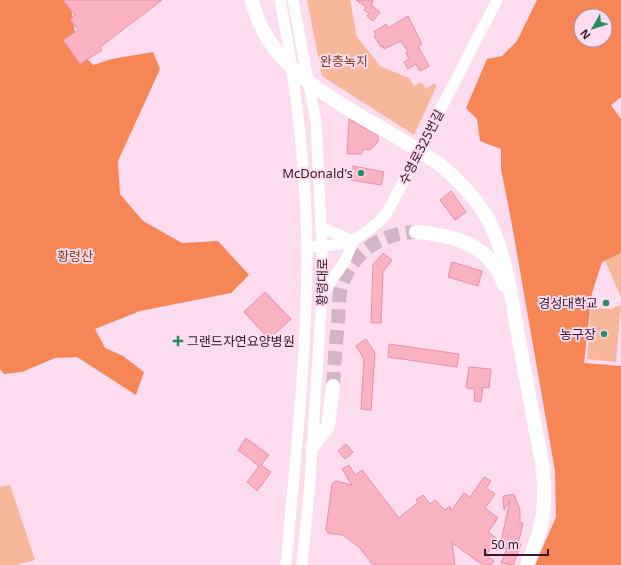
<svg xmlns="http://www.w3.org/2000/svg" width="621" height="565" viewBox="0 0 621 565" font-family="'Noto Sans','Noto Sans KR',sans-serif">
<style>
.green{fill:#f8b69b}
.forest{fill:#f78656;fill-rule:evenodd}
.building{fill:#fbb3c4;stroke:#e78fa6}
.lines{fill:none;stroke-linecap:round;stroke-linejoin:round}
.highway-tunnel{stroke:#d4b5c7;stroke-width:14;stroke-dasharray:14 7;stroke-linecap:butt}
.secondary{stroke:#fff;stroke-width:11}
.highway{stroke:#fff;stroke-width:14}
.poi-dot{fill:#298c66;stroke:#fcdcee;stroke-width:1.5}
.labels{text-anchor:middle;stroke-width:4;stroke-linejoin:round;paint-order:stroke}
.park-label{font-size:13px;fill:#823a19;stroke:#fcdcee}
.street-label{font-size:13px;fill:#36182b;stroke:#fcdcee}
.poi-label{font-size:13px;fill:#36182b;stroke:#fcdcee;text-anchor:end}
</style>
<rect width="100%" height="100%" fill="#fcdcee"/>
<g class="green">
<polygon points="307,0 350,0 357,37 380,66 411,79 410,80 414,86 421,82 426,89 435,83 436,87 414,135 322,76"/>
<polygon points="621,253 621,298 605,260"/>
<polygon points="621,305 616,362 587,359 591,308 611,309"/>
<polygon points="10,485 35,560 16,565 0,565 0,487"/>
</g>
<g class="forest">
<polygon points="0,0 70,0 77,48 93,65 112,59 153,52 160,69 118,161 120,194 143,221 182,243 218,241 249,275 231,293 140,311 95,329 105,348 123,356 144,372 136,395 77,357 55,358 22,372 4,374 0,369"/>
<path d="M537,0H621V97L611,105L621,119V253L602,262L592,293L584,363L621,366V565H535L556,517L555,471L512,225L501,169V149L480,141L477,119L466,108L487,59L502,56L517,41ZM581,16H605V40H581Z"/>
</g>
<g class="building">
<polygon points="63,0 162,0 100,47 102,50 80,64 63,40 78,30 70,19 75,15"/>
<polygon points="356,0 373,0 371,5 380,12 373,21 367,16 369,14 364,10 366,7"/>
<polygon points="408,16 422,44 418,46 429,66 420,71 416,64 408,69 404,62 409,59 406,53 408,52 401,41 384,49 383,46 381,47 374,36 376,35 374,31 377,30 386,24 388,28"/>
<polygon points="349,119 378,136 378,142 370,150 364,149 361,154 347,154"/>
<polygon points="353,166 384,172 381,185 351,180"/>
<polygon points="451,191 466,212 455,220 440,200"/>
<polygon points="383,253 392,260 383,272 381,323 371,323 373,265"/>
<polygon points="452,262 482,271 478,286 448,277"/>
<polygon points="265,292 291,319 269,339 244,312"/>
<polygon points="366,339 375,353 371,410 361,409 364,359 356,346"/>
<polygon points="389,344 459,354 457,367 388,357"/>
<polygon points="469,367 491,369 489,388 483,387 481,402 474,401 475,389 466,388"/>
<polygon points="246,438 269,455 261,465 271,472 257,491 247,482 259,466 238,450"/>
<polygon points="346,444 353,452 345,459 338,451"/>
<polygon points="349,465 355,475 362,470 399,518 418,502 416,500 423,495 430,504 435,500 445,510 450,506 451,511 464,493 470,497 484,477 491,481 486,488 495,494 485,508 498,518 488,532 501,542 510,500 504,510 503,496 511,495 512,494 514,495 520,510 520,523 523,523 518,544 521,544 513,565 501,563 507,549 493,545 486,555 494,561 491,565 483,565 452,543 455,565 373,565 359,547 343,535 328,533 326,530 332,484 336,481 352,485 342,469"/>
</g>
<g class="lines">
<path class="highway-tunnel" d="M333,386C334,365 336,343 338,322C339,308 338,292 344,279C356,250 385,232 416,232"/>
<g class="secondary">
<path d="M280,0C296,83 306,167 307,252C307,357 295,461 286,565"/>
<polyline points="293,0 316,122 322,247 322,294 310,482 302,565"/>
<polyline points="321,227 353,241 345,261 322,294"/>
<path d="M306,247C343,247 362,241 387,213L497,0"/>
</g>
<g class="highway">
<path d="M252,0C270,87 382,119 444,168C458,180 473,196 483,211C505,245 510,290 517,329C525,373 533,418 542,463C547,504 544,526 527,565"/>
<path d="M416,232C454,235 491,245 504,285"/>
<polyline points="312,447 328,426 333,386"/>
</g>
</g>
<g class="poi-dot">
<circle cx="361" cy="173" r="4"/>
<circle cx="606" cy="303" r="4"/>
<circle cx="604" cy="334" r="4"/>
<path d="M176 335h4v4h4v4h-4v4h-4v-4h-4v-4h4z"/>
</g>
<g class="labels">
<g class="park-label">
<text x="344" y="66">완층녹지</text>
<text x="75" y="261">황령산</text>
</g>
<g class="street-label">
<text transform="translate(421 147) rotate(-63)" y="5">수영로325번길</text>
<text transform="translate(322 282) rotate(-89)" y="5">황령대로</text>
</g>
<g class="poi-label">
<text x="353" y="178">McDonald's</text>
<text x="598" y="308">경성대학교</text>
<text x="596" y="339">농구장</text>
<text x="187" y="346" text-anchor="start">그랜드자연요양병원</text>
</g>
</g>
<g transform="translate(593 28) rotate(231)"><circle r="19" fill="#fcdcee" stroke="#ad8ea0"/>
<path d="M0-3L7 15L0 10L-7 15Z" fill="#298c66"/>
<text y="-6" font-size="11" font-weight="bold" text-anchor="middle" fill="#36182b">N</text>
</g>
<path d="M485 549v6h63v-6" fill="none" stroke="#36182b" stroke-width="2"/>
<text x="491" y="549" font-size="12" fill="#36182b" stroke="#fcdcee" stroke-width="3" paint-order="stroke">50 m</text>
</svg>
